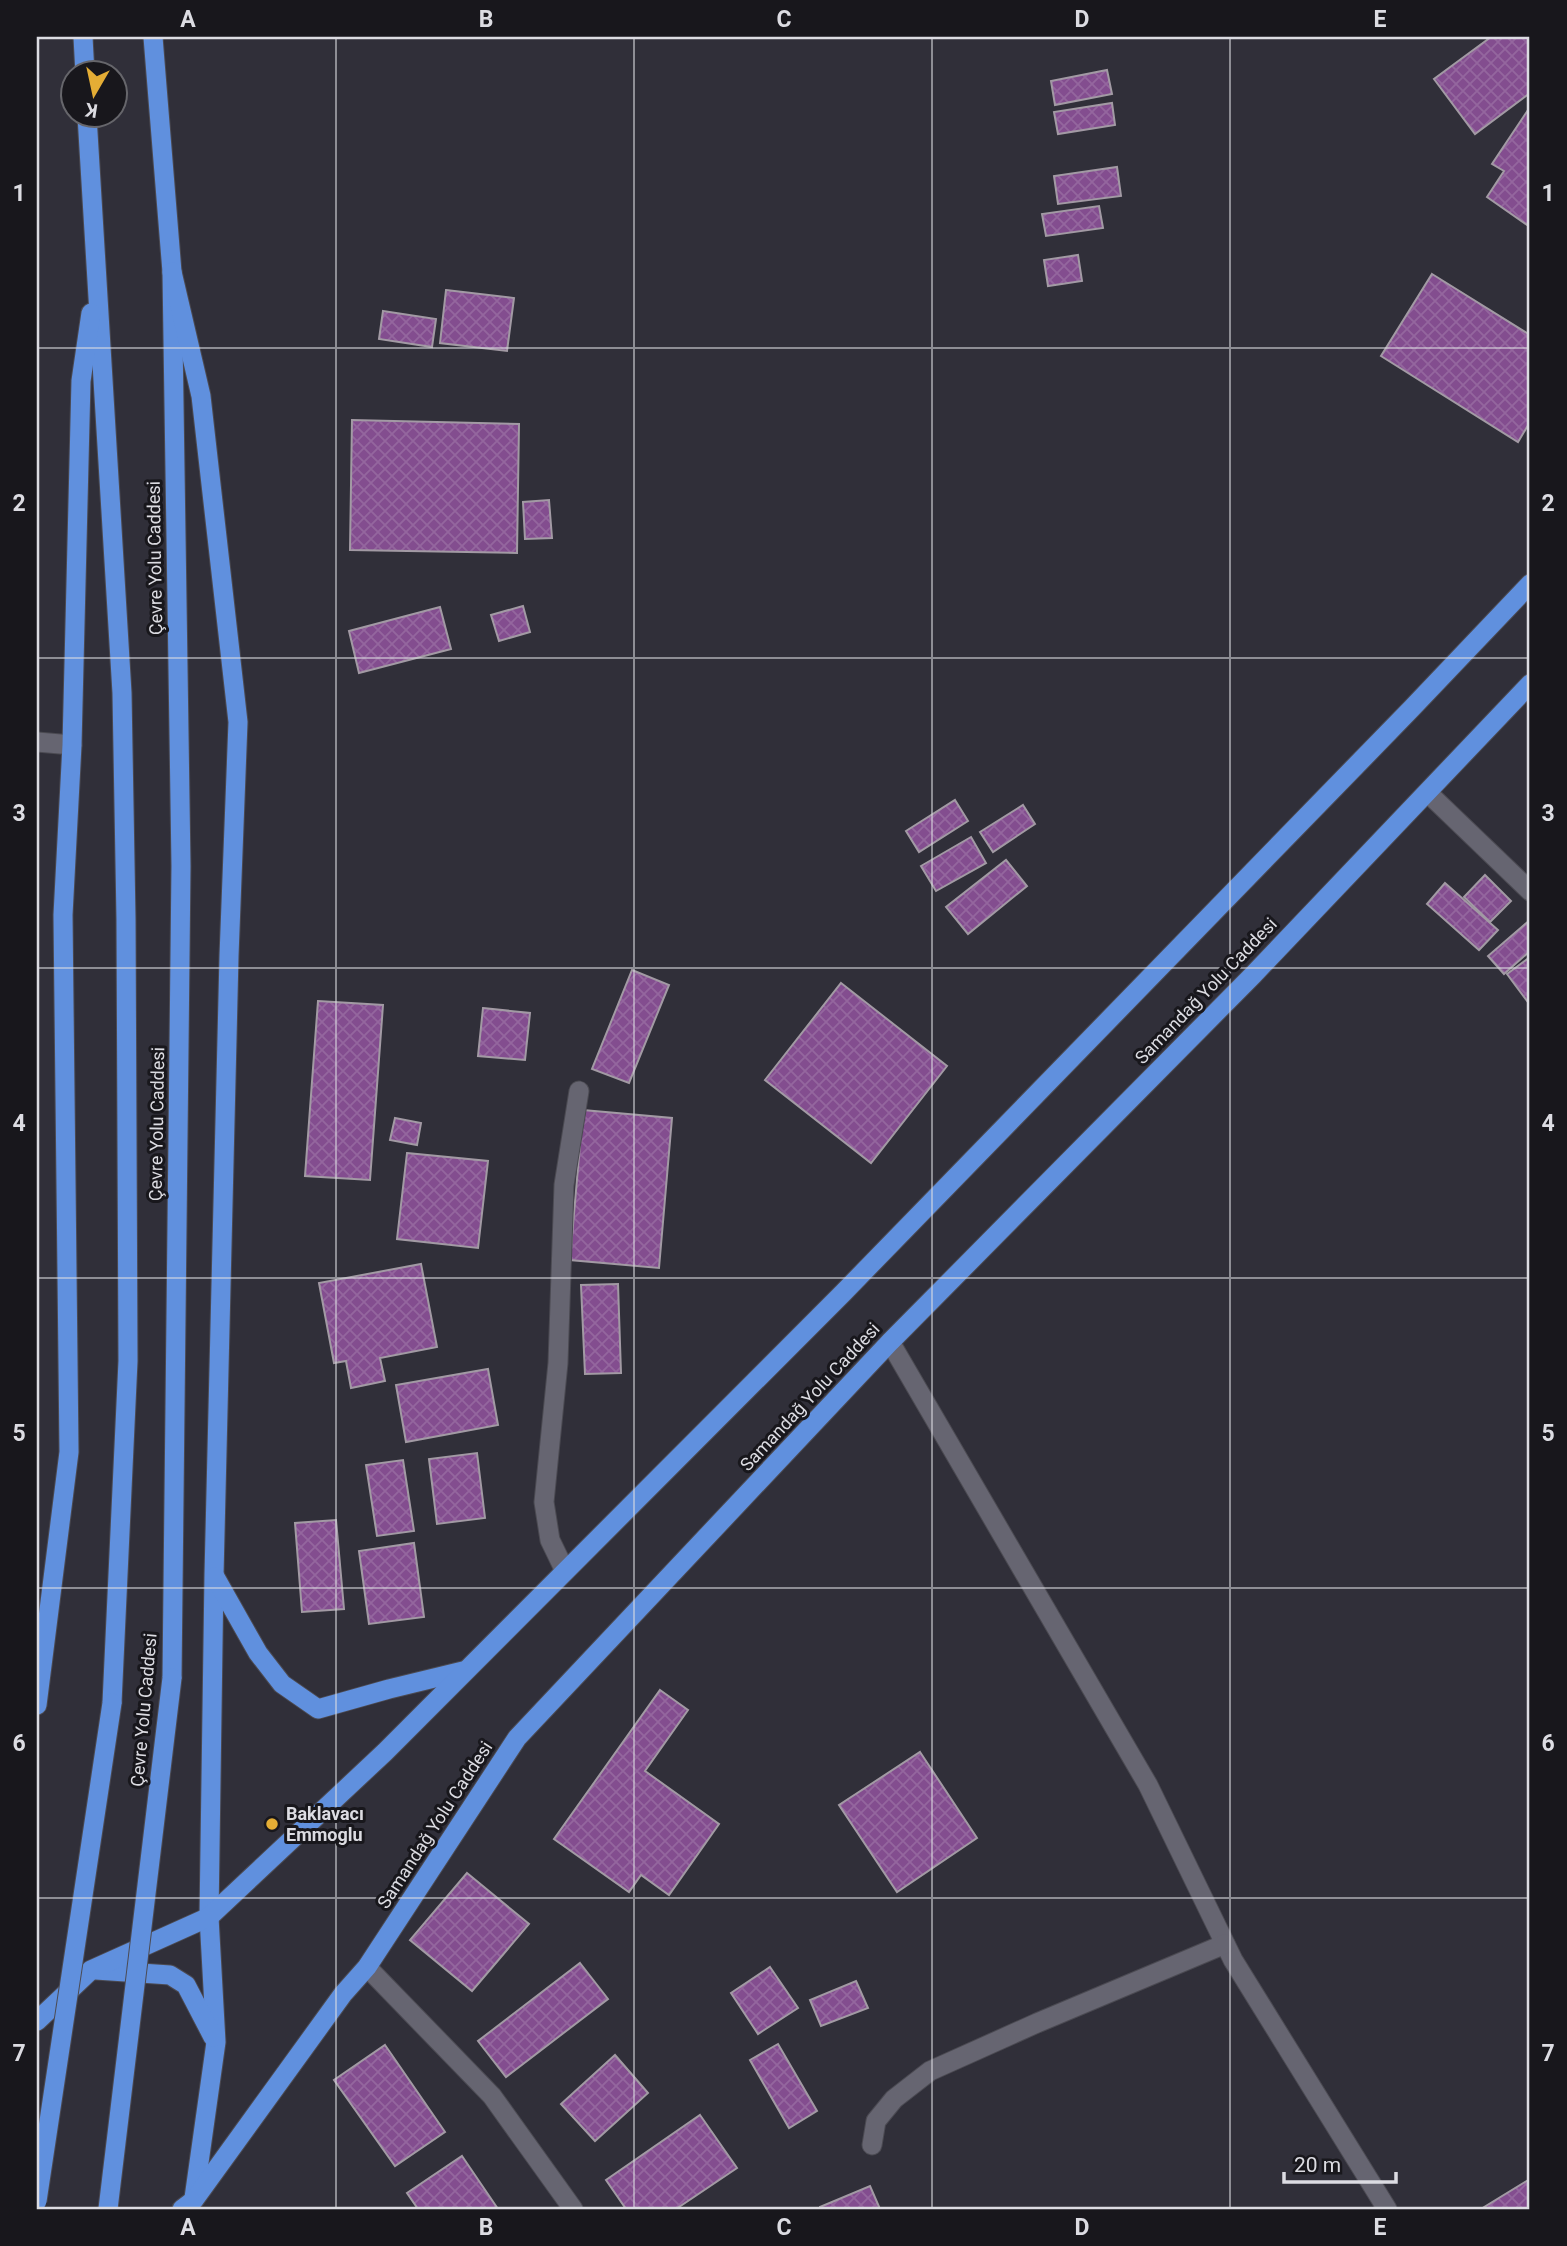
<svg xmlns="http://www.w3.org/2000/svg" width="1567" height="2246" viewBox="0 0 1567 2246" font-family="Roboto,sans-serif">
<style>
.building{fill:url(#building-cross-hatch);stroke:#a29aa4;stroke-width:2}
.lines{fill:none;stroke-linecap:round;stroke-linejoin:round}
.service-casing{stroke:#4b4a52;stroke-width:21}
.minor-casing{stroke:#4b4a52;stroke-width:21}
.trunk-casing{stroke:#4b4a52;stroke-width:21}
.service{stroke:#666571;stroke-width:19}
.minor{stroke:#666571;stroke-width:19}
.trunk{stroke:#6090de;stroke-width:19}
.trunk-bridge-casing{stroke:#4b4a52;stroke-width:21;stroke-linecap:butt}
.trunk-bridge{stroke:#6090de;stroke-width:19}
.grid{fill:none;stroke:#dcdce2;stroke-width:2;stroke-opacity:0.55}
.poi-dot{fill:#e4ad35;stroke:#18171c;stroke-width:2.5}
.labels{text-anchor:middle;stroke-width:6;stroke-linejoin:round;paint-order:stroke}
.street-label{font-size:18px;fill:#dcdce2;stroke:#18171c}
.poi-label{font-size:18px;font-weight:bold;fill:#dcdce2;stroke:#18171c;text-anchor:start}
.neatline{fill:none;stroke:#dcdce2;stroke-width:2.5}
.grid-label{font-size:23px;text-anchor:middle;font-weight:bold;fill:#dcdce2}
</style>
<defs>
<pattern id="building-cross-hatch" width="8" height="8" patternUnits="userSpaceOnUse" patternTransform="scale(1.75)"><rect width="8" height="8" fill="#834d8f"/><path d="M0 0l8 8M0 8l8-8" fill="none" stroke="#94669e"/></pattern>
</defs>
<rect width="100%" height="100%" fill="#302f39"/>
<g class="building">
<polygon points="1491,37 1530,37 1530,93 1475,134 1434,79"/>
<polygon points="1107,70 1112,94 1055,105 1051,81"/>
<polygon points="1112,103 1115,125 1058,134 1054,112"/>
<polygon points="1530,107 1530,227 1487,197 1504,171 1492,164"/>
<polygon points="1117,167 1121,196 1058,204 1054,176"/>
<polygon points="1099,206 1103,228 1046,236 1042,214"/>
<polygon points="1078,255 1082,281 1048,286 1044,260"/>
<polygon points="1432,274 1530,335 1530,422 1518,442 1381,356"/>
<polygon points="446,290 514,298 507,351 440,343"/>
<polygon points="383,311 436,319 432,347 379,339"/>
<polygon points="352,420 519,424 517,553 350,550"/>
<polygon points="549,500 552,538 525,539 523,502"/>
<polygon points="523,606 530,632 499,641 491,615"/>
<polygon points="440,607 451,649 359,673 349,631"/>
<polygon points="955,800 968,821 919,852 906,831"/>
<polygon points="1023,805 1035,824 993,852 980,832"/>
<polygon points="971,837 986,863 936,891 921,866"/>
<polygon points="1006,860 1027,886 968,934 946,907"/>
<polygon points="1485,875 1511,901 1490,922 1464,897"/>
<polygon points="1445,883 1498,930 1479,950 1427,904"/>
<polygon points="1530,920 1530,951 1504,974 1488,956"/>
<polygon points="1530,957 1530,1005 1507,974"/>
<polygon points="632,970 669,985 629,1083 592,1069"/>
<polygon points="841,983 947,1066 871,1163 765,1080"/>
<polygon points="318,1001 383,1005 370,1180 305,1176"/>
<polygon points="483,1008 530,1013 525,1060 478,1056"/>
<polygon points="583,1110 672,1118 659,1268 570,1260"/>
<polygon points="395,1118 421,1123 417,1145 390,1140"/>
<polygon points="407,1153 488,1161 478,1248 397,1239"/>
<polygon points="421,1264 437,1347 380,1358 385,1381 351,1388 346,1361 334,1363 319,1283"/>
<polygon points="618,1284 621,1373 585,1374 581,1285"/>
<polygon points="488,1369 498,1425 406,1442 396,1385"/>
<polygon points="477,1453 485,1518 437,1524 429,1459"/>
<polygon points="403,1460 414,1531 377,1536 366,1465"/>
<polygon points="336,1520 344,1609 302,1612 295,1523"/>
<polygon points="414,1543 424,1617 369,1624 359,1551"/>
<polygon points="660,1690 688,1710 645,1771 719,1824 669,1895 641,1875 629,1892 554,1839"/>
<polygon points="920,1752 977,1838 897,1892 839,1805"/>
<polygon points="467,1873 529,1924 472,1991 410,1940"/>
<polygon points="580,1963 608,1999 506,2077 478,2041"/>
<polygon points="770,1967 798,2008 758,2034 731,1993"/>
<polygon points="856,1981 868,2008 821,2026 810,2000"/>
<polygon points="778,2044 817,2111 789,2128 750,2060"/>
<polygon points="385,2045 445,2132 395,2166 334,2080"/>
<polygon points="615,2055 648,2093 595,2141 561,2104"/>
<polygon points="700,2115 737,2168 676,2209 626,2209 606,2180"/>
<polygon points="462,2156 498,2209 418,2209 407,2193"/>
<polygon points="1530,2179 1530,2209 1481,2209"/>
<polygon points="870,2186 880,2209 820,2209 820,2207"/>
</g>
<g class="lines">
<defs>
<polyline id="service" points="565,1571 550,1540 544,1502 558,1363 564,1185 579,1091"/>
<g id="minor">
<polyline points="37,742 72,745"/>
<polyline points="1428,793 1530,891"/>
<polyline points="890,1342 1148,1785 1233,1960 1387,2209"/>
<polyline points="367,1967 492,2096 573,2209"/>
<polyline points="872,2145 876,2121 894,2099 930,2071 1037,2023 1225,1944"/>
</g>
<g id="trunk">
<polyline points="83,37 85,74"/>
<polyline points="153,37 172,272 181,866 172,1678"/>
<polyline points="87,116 122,693 126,919 128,1361 112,1703"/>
<polyline points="172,272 201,396 238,722 229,956 214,1575 209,1917 216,2042 194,2198"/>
<polyline points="215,1577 258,1653 282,1684 318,1709 389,1689 463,1671"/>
<polyline points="37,1705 69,1452 63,915 72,745 81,381 91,313"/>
<polyline points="96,1970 170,1975 186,1985 213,2037"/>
<polyline points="37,2021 91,1970 209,1917 385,1752 843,1293 1412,708 1530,584"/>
<polyline points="182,2209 194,2200 343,1994 367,1967 517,1738 890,1342 1253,975 1530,684"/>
</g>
</defs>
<use href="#service" class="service-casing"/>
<use href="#minor" class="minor-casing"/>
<use href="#trunk" class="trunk-casing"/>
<use href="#service" class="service"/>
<use href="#minor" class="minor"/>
<use href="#trunk" class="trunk"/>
<defs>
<g id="trunk-bridge">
<polyline points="37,2201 112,1703"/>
<polyline points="108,2209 172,1678"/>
</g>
</defs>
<use href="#trunk-bridge" class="trunk-bridge-casing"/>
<use href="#trunk-bridge" class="trunk-bridge"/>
</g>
<path class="grid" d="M336,37V2209M634,37V2209M932,37V2209M1230,37V2209M37,348H1530M37,658H1530M37,968H1530M37,1278H1530M37,1588H1530M37,1898H1530"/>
<circle class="poi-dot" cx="272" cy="1824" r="7"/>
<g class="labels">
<g class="street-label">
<text transform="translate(155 558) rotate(-91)" y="6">Çevre Yolu Caddesi</text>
<text transform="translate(1206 991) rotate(-46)" y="6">Samandağ Yolu Caddesi</text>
<text transform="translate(157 1124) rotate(-89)" y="6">Çevre Yolu Caddesi</text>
<text transform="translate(810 1397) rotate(-47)" y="6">Samandağ Yolu Caddesi</text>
<text transform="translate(144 1710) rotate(-85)" y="6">Çevre Yolu Caddesi</text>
<text transform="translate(435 1825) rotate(-57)" y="6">Samandağ Yolu Caddesi</text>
</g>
<g class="poi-label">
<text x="286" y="1820">Baklavacı<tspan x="286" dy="21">Emmoglu</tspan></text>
</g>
</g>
<rect width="1567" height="2246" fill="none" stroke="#18171c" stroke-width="77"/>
<g transform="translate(94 94) rotate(189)"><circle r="33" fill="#18171c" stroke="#66666b" stroke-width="2"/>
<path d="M0-5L12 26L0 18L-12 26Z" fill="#e4ad35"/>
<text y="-10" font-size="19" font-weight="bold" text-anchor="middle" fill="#dcdce2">K</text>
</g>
<path d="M1284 2172v10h112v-10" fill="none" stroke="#dcdce2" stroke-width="3.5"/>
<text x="1294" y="2172" font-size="21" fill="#dcdce2" stroke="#18171c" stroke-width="5" paint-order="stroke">20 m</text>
<rect x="38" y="38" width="1490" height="2170" class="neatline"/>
<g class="grid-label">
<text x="188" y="27">A</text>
<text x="486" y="27">B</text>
<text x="784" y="27">C</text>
<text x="1082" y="27">D</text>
<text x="1380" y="27">E</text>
<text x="19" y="201">1</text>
<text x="1548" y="201">1</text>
<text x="19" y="511">2</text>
<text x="1548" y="511">2</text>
<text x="19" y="821">3</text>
<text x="1548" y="821">3</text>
<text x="19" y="1131">4</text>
<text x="1548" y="1131">4</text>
<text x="19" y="1441">5</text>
<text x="1548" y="1441">5</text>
<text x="19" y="1751">6</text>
<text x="1548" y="1751">6</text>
<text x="19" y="2061">7</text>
<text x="1548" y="2061">7</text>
<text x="188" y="2235">A</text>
<text x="486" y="2235">B</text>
<text x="784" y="2235">C</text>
<text x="1082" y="2235">D</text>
<text x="1380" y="2235">E</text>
</g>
</svg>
